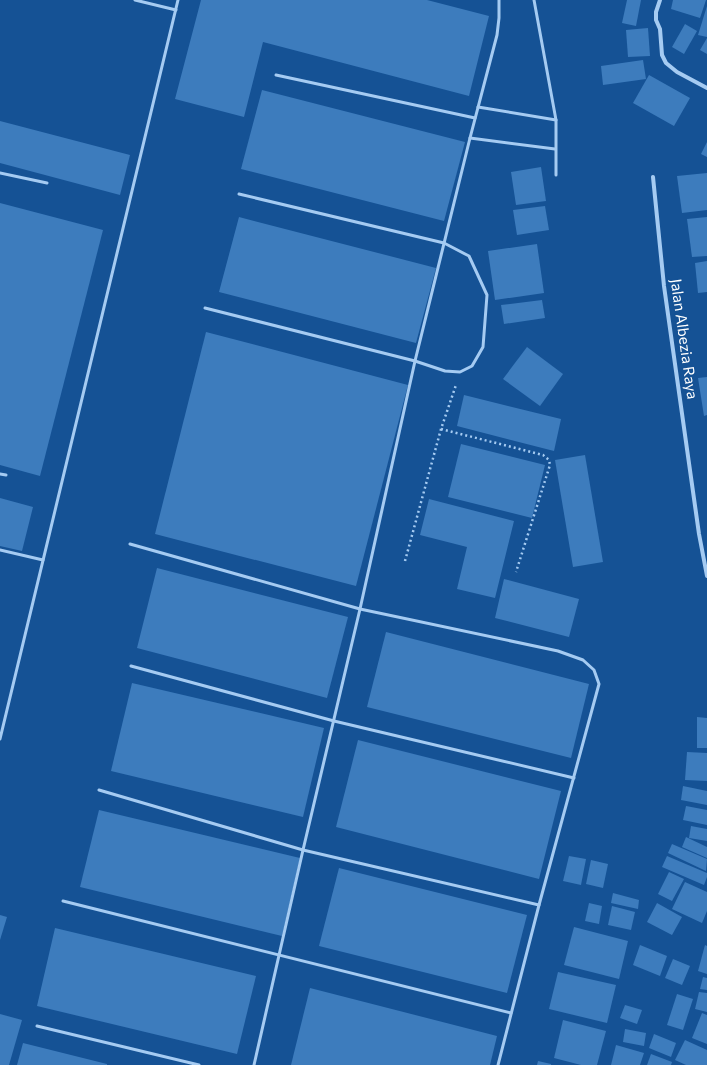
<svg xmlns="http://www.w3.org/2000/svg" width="707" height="1065" viewBox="0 0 707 1065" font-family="Commissioner,sans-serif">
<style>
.building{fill:#3d7cbd}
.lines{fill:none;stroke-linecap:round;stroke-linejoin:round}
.path{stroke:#a5cbf2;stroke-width:2.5;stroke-dasharray:2 3;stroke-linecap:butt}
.lane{stroke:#a5cbf2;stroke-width:3}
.street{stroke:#a5cbf2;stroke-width:4}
.labels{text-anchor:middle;stroke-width:3;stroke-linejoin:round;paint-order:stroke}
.street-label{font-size:15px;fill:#fff;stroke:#155295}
</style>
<rect width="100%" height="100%" fill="#155295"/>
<g class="building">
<polygon points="201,0 427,0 489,16 469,96 263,42 244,117 175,99"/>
<polygon points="627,0 641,0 636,26 622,23"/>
<polygon points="673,0 706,0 700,18 671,9"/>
<polygon points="707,6 707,37 698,35"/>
<polygon points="685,24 697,31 684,54 672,47"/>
<polygon points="648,28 650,56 628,57 626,30"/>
<polygon points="707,38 707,54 700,50"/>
<polygon points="643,60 646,79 603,85 601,66"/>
<polygon points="649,75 690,98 674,126 633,103"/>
<polygon points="262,90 465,142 444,221 241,169"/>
<polygon points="0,121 130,155 120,195 0,163"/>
<polygon points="707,142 707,157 701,154"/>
<polygon points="541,167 546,201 516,205 511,172"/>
<polygon points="707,173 707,210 682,213 677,176"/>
<polygon points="0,203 103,230 40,476 0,465"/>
<polygon points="545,206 549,230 517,235 513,210"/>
<polygon points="239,217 436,268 416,343 219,292"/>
<polygon points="707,217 707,256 692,257 687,219"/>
<polygon points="537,244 544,293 495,300 488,251"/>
<polygon points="707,261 707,292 698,293 695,263"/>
<polygon points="542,300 545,318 504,324 501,305"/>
<polygon points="206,332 408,385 356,586 155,534"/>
<polygon points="527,347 563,374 540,406 503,379"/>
<polygon points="707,377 707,415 704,416 698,378"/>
<polygon points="464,395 561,419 554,451 457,426"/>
<polygon points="461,444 545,465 532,518 448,497"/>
<polygon points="585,455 603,562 573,567 555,460"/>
<polygon points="0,498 33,507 22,551 0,546"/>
<polygon points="429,499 514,521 495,598 457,589 467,547 420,535"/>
<polygon points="157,568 348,617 327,698 137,648"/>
<polygon points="504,579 579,599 569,637 495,618"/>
<polygon points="386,632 589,684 571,758 367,707"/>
<polygon points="132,683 324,728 303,817 111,771"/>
<polygon points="697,717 707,718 707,748 697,748"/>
<polygon points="358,740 561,791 539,879 336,827"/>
<polygon points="687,752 707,753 707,781 685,780"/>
<polygon points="683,786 707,791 707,805 681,800"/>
<polygon points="686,806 707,810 707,825 683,820"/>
<polygon points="99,810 300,858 282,936 80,887"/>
<polygon points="691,826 707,829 707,841 689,838"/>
<polygon points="686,837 707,847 707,858 682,847"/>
<polygon points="672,844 707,859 706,871 668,853"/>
<polygon points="569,856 586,859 581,885 563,881"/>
<polygon points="667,856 707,873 707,877 704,885 662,867"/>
<polygon points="591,860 608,864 603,888 586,884"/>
<polygon points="339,868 527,915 507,993 319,946"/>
<polygon points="669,872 684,879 672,901 658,894"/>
<polygon points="685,882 707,892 707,911 702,923 672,909"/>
<polygon points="613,893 639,900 638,909 611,903"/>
<polygon points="589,903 602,906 599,924 585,921"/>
<polygon points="657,903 682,917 672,935 647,922"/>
<polygon points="612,906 635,912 631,930 608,925"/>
<polygon points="0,915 7,917 0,940"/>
<polygon points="574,927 628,941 619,979 564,965"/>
<polygon points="55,928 256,976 237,1054 37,1006"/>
<polygon points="640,945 667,956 660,976 633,965"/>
<polygon points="705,945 707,946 707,974 698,971"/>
<polygon points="673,959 690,966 682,985 665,978"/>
<polygon points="558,972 616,985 607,1023 549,1009"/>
<polygon points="703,977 707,978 707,990 700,989"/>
<polygon points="310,988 497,1036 490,1065 291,1065"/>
<polygon points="699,992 707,993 707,1012 695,1009"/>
<polygon points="677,994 693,999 683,1030 667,1025"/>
<polygon points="625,1005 642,1010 637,1024 620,1018"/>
<polygon points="702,1013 707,1015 707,1044 692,1038"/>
<polygon points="0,1014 22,1020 9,1065 0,1065"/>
<polygon points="563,1020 606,1031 597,1065 581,1065 554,1058"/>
<polygon points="625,1029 646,1033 644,1046 623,1042"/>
<polygon points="654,1034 676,1043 671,1057 649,1048"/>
<polygon points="685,1040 707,1050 707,1065 686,1065 675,1060"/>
<polygon points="23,1043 107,1064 107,1065 17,1065"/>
<polygon points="616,1045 644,1053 640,1065 611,1065"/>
<polygon points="651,1054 672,1062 671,1065 647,1065"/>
<polygon points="538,1061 551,1064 551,1065 537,1065"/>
</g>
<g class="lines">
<g class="path">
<polyline points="441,429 543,455 549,460 550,465 516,572"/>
<polyline points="405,561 441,429 456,385"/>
</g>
<g class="lane">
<polyline points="135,0 176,10"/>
<polyline points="534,0 556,120 556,175"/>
<polyline points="276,75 475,118"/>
<polyline points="478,107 556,120"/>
<polyline points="470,138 555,149"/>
<polyline points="0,173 47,183"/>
<polyline points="205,308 415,361 445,371 460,372 472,366 483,347 487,295 469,256 444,243 239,194"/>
<polyline points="0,474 6,475"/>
<polyline points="130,544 360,609 558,651 583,660 594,670 599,684 539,905 498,1065"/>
<polyline points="0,550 43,560"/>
<polyline points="131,666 334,721 574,778"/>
<polyline points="0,739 178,0"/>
<polyline points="99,790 303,850 539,905"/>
<polyline points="63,901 511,1013"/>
<polyline points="37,1026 199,1065"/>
<polyline points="254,1065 303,850 360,609 415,361 470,138 497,35 499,18 499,0"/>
</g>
<g class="street">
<polyline points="660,0 656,12 656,20 660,29 662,55 666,63 677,72 707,88"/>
<polyline points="653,177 664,286 699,534 707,576"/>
</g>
</g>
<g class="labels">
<g class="street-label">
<text transform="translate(684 339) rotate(82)" y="5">Jalan Albezia Raya</text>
</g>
</g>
</svg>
